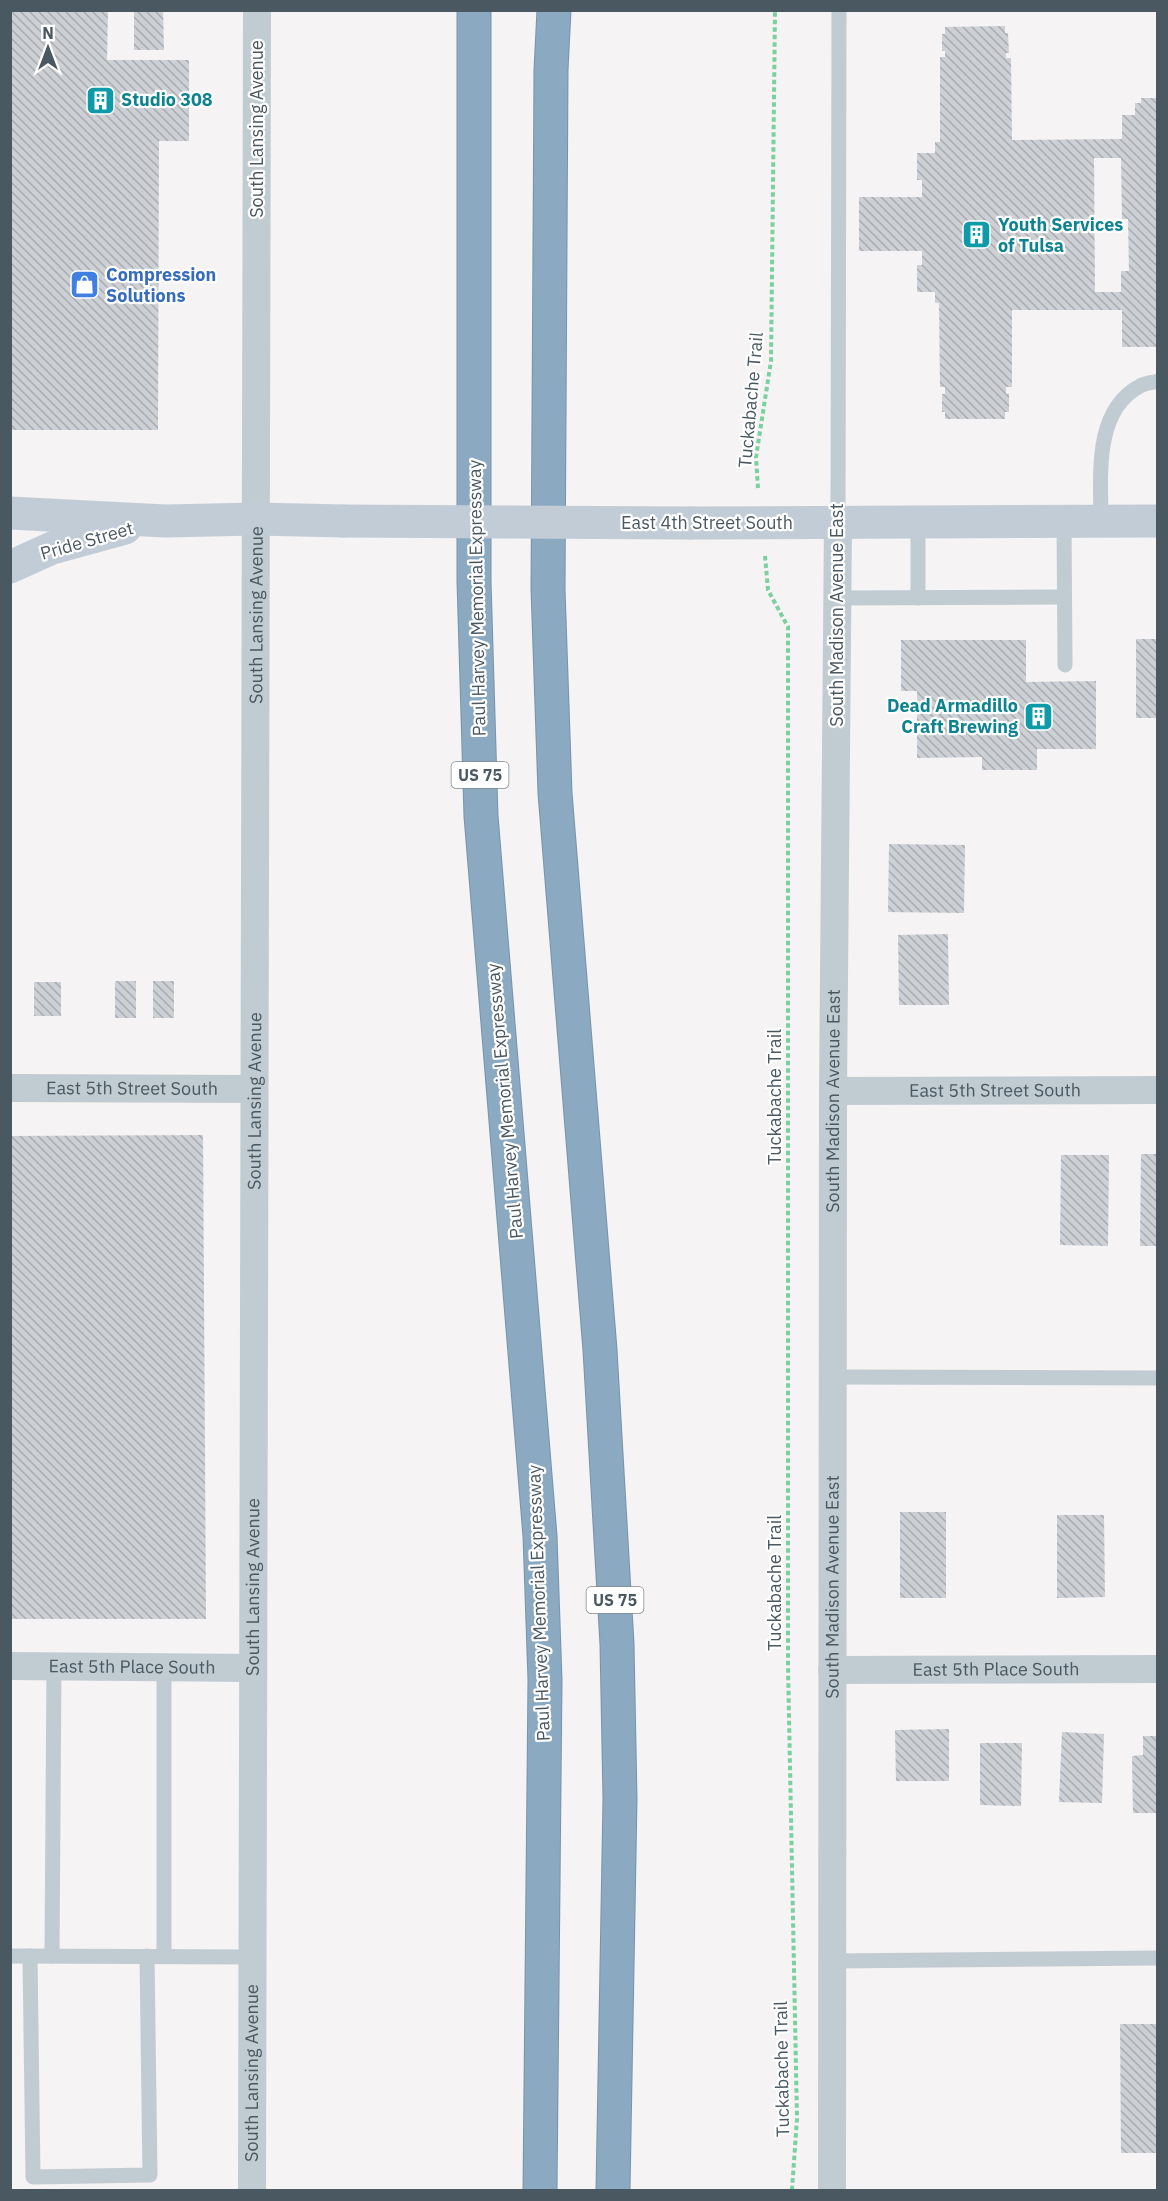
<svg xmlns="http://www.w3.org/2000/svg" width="1168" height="2201" viewBox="0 0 1168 2201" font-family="'IBM Plex Sans',sans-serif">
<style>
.building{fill:url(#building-back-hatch);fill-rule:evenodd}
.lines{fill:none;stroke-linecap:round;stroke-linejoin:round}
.highway-casing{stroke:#7694ad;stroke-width:35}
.path{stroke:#7ad09f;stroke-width:4;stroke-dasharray:4.5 3;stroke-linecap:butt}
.lane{stroke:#c1cbd2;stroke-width:15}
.street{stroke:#c1cbd2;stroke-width:28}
.secondary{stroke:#c1ccd6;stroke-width:33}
.highway{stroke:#8ba9c1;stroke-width:33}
.secondary-bridge{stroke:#c1ccd6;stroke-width:33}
.labels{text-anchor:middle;stroke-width:4.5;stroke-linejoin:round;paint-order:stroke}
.shield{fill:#fff;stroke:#808a90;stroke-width:1.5}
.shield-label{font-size:16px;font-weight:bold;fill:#4a5861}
.culture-label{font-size:18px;font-weight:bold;fill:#0d838f;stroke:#fff;text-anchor:start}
.street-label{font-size:18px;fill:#4a5861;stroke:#fff}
.shop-label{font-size:18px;font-weight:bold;fill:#366cbe;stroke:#fff;text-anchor:start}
</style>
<defs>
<pattern id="building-back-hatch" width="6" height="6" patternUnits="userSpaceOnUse" patternTransform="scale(1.5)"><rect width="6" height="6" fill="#cdd0d5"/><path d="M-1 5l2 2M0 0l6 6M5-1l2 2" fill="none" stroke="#a8acb0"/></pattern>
</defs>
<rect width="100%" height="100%" fill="#f5f3f3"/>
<g class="building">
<polygon points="10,10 108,10 107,60 189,60 189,141 159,141 158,430 10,430"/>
<polygon points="134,10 163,10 164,50 134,50"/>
<path d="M1005,26V33H1008L1009,53H1006V58H1011L1012,140L1122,139V115H1135V103H1141V98H1158V347H1122V310H1012V387H1006V394L1009,393V412H1005V419H945V412H942V394H945V387H940L939,303H935V292H917V265H922V251H859V197H922V180H917V153H935V142H940V57H945V51H942V34H945V27ZM1094,158H1121L1122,219H1128L1129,271H1121V292H1095Z"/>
<rect x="1136" y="639" width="22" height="79"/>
<polygon points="901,640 1026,640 1026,682 1096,681 1096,749 1037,749 1037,770 982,770 982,757 917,758 917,691 901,691"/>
<polygon points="889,844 965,845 964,913 888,912"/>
<polygon points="948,934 949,1005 899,1005 898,935"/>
<rect x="115" y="981" width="21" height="37"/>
<rect x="153" y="981" width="21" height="37"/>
<rect x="34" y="982" width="27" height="34"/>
<polygon points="203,1135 206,1619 10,1619 10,1136"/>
<polygon points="1141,1154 1158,1154 1158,1246 1140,1246"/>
<polygon points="1061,1155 1109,1155 1108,1246 1060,1245"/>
<rect x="900" y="1512" width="46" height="86"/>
<polygon points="1057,1515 1104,1515 1105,1597 1057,1598"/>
<polygon points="949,1729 949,1781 896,1781 895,1730"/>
<polygon points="1062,1732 1104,1734 1102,1803 1059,1802"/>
<polygon points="1143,1736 1158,1736 1158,1813 1133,1813 1132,1756 1143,1755"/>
<polygon points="980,1743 1022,1743 1021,1806 980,1805"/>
<polygon points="1120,2024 1158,2024 1158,2153 1121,2153"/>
</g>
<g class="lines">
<defs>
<g id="highway">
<polyline points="474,10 474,581 481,816 540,1536 545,1680 540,2190"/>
<polyline points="554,10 551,70 548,589 555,793 600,1350 617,1644 620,1799 613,2190"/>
</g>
</defs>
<use href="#highway" class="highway-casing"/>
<g class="path">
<polyline points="758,488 756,457 771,361 775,10"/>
<polyline points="765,556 768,590 788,627 788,1666 797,2119 792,2190"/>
</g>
<g class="lane">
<polyline points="1064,521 1065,665"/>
<path d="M1101,521C1101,477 1093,411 1140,386C1145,383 1152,383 1158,381"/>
<polyline points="838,523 839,10"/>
<polyline points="838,598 1064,597"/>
<polyline points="918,598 918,523"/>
<polyline points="833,1377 1158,1378"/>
<polyline points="164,1667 164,1956"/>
<polyline points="10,1956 252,1957"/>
<polyline points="30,1956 33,2177 150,2175 147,1956"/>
<polyline points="52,1956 54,1666"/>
<polyline points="833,1961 1158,1958"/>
</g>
<g class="street">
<path id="s1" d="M10,1088L254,1089"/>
<path id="s2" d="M833,1091L1158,1090"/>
<path id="s3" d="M10,1666L253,1668"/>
<path id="s4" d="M832,1670L1158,1669"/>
<path id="s5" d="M252,2190C252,1464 258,737 257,10"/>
<path id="s6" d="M832,2190L833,1091L838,523"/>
</g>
<g class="secondary">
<polyline points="10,513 165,521 257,519 343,521"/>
<polyline points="691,523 1158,521"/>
<polyline points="10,567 52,548 125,528"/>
</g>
<use href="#highway" class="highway"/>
<polyline class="secondary-bridge" points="343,521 691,523"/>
</g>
<defs>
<symbol id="building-square" viewBox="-11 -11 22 22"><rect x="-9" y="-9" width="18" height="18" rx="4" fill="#0f9aa8" stroke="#fff"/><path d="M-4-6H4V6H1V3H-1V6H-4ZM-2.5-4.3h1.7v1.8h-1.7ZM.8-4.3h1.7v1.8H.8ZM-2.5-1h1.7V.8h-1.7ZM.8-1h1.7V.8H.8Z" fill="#fff"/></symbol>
<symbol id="shop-square" viewBox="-11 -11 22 22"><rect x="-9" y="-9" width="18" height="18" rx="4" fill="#3f7fe0" stroke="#fff"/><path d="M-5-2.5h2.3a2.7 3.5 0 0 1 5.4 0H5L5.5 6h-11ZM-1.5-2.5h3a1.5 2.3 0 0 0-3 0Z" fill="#fff"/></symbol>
</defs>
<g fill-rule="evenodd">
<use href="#building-square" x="84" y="84" width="33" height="33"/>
<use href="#building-square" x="960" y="218" width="33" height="33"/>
<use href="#shop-square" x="68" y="268" width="33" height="33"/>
<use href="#building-square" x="1022" y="700" width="33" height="33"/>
</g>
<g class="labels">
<g class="shield">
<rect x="451.5" y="762" width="57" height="26" rx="4.5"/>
<rect x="586.5" y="1587" width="57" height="26" rx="4.5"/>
</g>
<g class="shield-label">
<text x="480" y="781">US 75</text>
<text x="615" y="1606">US 75</text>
</g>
<g class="culture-label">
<text x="121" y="106">Studio 308</text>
<text x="998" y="231">Youth Services<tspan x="998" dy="21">of Tulsa</tspan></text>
<text x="1018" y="712" text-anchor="end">Dead Armadillo<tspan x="1018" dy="21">Craft Brewing</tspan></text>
</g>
<g class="street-label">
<text transform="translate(257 129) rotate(-90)" y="6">South Lansing Avenue</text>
<text transform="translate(751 400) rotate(-85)" y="6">Tuckabache Trail</text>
<text x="707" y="529">East 4th Street South</text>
<text transform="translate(87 541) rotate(-16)" y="6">Pride Street</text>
<text transform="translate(477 598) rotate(-91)" y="6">Paul Harvey Memorial Expressway</text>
<text dy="6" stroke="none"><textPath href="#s5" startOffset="1575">South Lansing Avenue</textPath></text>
<text transform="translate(837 615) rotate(-90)" y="6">South Madison Avenue East</text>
<text dy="6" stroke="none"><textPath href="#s1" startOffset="122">East 5th Street South</textPath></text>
<text dy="6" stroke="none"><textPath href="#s2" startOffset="162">East 5th Street South</textPath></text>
<text transform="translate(775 1097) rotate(-90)" y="6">Tuckabache Trail</text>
<text dy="6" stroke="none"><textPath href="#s5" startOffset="1089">South Lansing Avenue</textPath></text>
<text dy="6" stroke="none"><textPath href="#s6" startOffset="1089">South Madison Avenue East</textPath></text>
<text transform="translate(505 1101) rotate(-95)" y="6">Paul Harvey Memorial Expressway</text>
<text transform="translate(775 1583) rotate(-90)" y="6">Tuckabache Trail</text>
<text dy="6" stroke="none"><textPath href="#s5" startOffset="603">South Lansing Avenue</textPath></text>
<text dy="6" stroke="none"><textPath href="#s6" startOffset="603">South Madison Avenue East</textPath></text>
<text transform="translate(539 1603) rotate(-92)" y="6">Paul Harvey Memorial Expressway</text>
<text dy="6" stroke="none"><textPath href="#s3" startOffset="122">East 5th Place South</textPath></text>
<text dy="6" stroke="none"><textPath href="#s4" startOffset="164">East 5th Place South</textPath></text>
<text transform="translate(782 2069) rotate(-91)" y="6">Tuckabache Trail</text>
<text dy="6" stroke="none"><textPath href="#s5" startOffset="117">South Lansing Avenue</textPath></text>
</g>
<g class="shop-label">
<text x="106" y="281">Compression<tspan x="106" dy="21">Solutions</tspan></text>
</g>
</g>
<rect width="1168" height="2201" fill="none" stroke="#4a5861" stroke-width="24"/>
<g transform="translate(48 48)" stroke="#ffffff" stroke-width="4.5" paint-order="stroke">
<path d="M0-4.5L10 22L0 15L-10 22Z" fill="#4a5861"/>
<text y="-9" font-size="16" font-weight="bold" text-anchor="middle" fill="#4a5861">N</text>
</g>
</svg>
